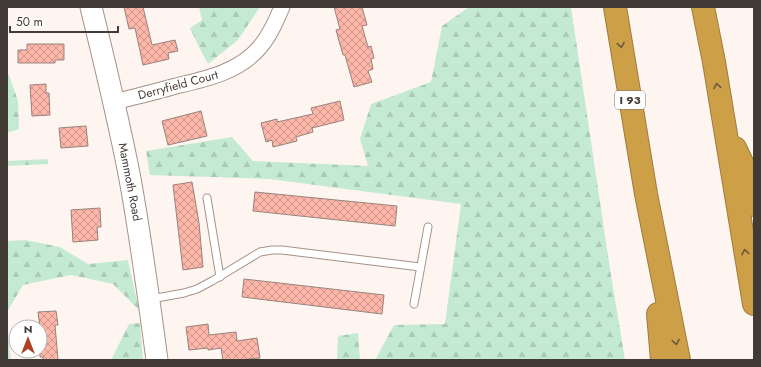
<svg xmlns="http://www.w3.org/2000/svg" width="761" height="367" viewBox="0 0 761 367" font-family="Jost,sans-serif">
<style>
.forest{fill:url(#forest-firs)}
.building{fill:url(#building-cross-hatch);stroke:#99827e}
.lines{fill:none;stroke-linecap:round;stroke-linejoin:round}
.lane-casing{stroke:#a69287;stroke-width:9}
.street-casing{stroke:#a69287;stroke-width:17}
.secondary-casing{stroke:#a69287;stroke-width:23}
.highway-casing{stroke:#9c7c41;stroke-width:24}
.lane{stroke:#fff;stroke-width:7}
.street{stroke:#fff;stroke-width:15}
.secondary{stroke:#fff;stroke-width:21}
.highway{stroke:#cda048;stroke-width:22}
.oneway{stroke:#6c593b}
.labels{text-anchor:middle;stroke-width:3.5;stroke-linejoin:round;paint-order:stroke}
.shield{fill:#fff;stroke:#7b7572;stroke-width:1}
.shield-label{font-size:11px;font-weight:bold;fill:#423a35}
.street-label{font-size:12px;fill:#423a35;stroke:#fff}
</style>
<defs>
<pattern id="forest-firs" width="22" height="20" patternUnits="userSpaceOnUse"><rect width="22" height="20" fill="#c4ebd1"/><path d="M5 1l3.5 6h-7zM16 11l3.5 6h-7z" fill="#aacab4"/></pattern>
<pattern id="building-cross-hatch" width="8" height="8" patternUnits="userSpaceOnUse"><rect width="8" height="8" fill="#fcb7a9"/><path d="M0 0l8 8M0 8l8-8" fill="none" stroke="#ce968a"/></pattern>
</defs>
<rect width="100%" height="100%" fill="#fef5f0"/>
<g class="forest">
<polygon points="199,7 260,7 238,40 208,64 201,51 190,28 202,20"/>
<polygon points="469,7 571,7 610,269 625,360 375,360 394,325 445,324 461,204 269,179 150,175 146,151 232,137 253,161 368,166 360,139 371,104 431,82 442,26"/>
<polygon points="7,74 9,75 18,101 19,129 7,133"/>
<polygon points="48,159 48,164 7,166 7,161"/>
<polygon points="25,240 60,247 88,264 128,260 139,310 113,284 71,275 23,285 7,312 7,241"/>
<polygon points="140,323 143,360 111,360 129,324"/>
<polygon points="7,328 11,360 7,360"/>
<polygon points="358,333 360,360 337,360 338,336"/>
</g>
<g class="building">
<polygon points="124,7 143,7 152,45 175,40 178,51 168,53 169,59 143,65 135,28 129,29"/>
<polygon points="334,7 362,7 367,25 362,26 368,47 371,46 374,58 371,59 373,69 368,71 372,82 354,87 345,55 343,55 336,30 340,29"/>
<polygon points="27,44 64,44 64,60 55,60 55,63 18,63 18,50 27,50"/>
<polygon points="46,84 46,93 49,93 50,115 32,116 30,85"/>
<polygon points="340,101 344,120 312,128 313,132 296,137 297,141 273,147 272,140 266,142 261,123 277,119 277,122 313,114 311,108"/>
<polygon points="201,111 207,136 168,145 162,121"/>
<polygon points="86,126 88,146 61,148 59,128"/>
<polygon points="192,182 199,223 203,267 183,270 173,185"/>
<polygon points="255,192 397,206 395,226 253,211"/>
<polygon points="100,208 101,227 97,227 98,240 73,242 71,210"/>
<polygon points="244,279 384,295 382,314 242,297"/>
<polygon points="56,311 58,325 55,325 58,360 43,360 43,357 40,357 40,327 38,312"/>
<polygon points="208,324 209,335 236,332 237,341 257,338 260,358 238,360 223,360 221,348 208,350 208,348 189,350 186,327"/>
</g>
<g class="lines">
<defs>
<g id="lane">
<polyline points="207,198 220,277"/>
<polyline points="151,299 184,293 197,289 212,281 260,252 272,250 282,250 420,267"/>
<polyline points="414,304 428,227"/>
</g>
<path id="street" d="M114,102C134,97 155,92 176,86C206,79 239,72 260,47C270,35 276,21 282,7"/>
<path id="secondary" d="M91,7C105,64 119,121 130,179C141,239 149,300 157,360"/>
<g id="highway">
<polyline points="615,7 646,194 679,360"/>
<polyline points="703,7 714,62 754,304"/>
<polyline points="735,148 747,173 754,205"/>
<polyline points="658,314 662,360"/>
</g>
</defs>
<use href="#lane" class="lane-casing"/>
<use href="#street" class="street-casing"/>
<use href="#secondary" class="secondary-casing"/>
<use href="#highway" class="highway-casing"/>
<use href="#lane" class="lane"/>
<use href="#street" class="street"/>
<use href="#secondary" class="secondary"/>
<use href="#highway" class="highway"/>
</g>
<defs><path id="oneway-chevron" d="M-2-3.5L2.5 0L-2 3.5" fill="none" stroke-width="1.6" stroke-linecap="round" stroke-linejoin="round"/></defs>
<g class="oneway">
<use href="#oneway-chevron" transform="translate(621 45) rotate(80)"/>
<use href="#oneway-chevron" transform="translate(717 86) rotate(-99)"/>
<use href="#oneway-chevron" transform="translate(745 252) rotate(-100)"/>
<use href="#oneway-chevron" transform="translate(676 342) rotate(79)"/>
</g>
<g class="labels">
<rect class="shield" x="615" y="91" width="30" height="18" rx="3"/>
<g class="shield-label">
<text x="630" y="104">I 93</text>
</g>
<g class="street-label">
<text transform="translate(178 85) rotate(-15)" y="4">Derryfield Court</text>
<text transform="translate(130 182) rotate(79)" y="4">Mammoth Road</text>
</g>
</g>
<rect width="761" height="367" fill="none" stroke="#423a35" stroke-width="16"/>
<g transform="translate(28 339)"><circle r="19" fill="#ffffff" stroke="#b3b0ae"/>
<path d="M0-3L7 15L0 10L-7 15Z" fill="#ab4323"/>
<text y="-6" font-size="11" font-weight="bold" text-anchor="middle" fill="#423a35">N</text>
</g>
<path d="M10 26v6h108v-6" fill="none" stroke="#423a35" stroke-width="2"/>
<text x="16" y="26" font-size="12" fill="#423a35" stroke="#ffffff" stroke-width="3" paint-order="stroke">50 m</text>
</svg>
